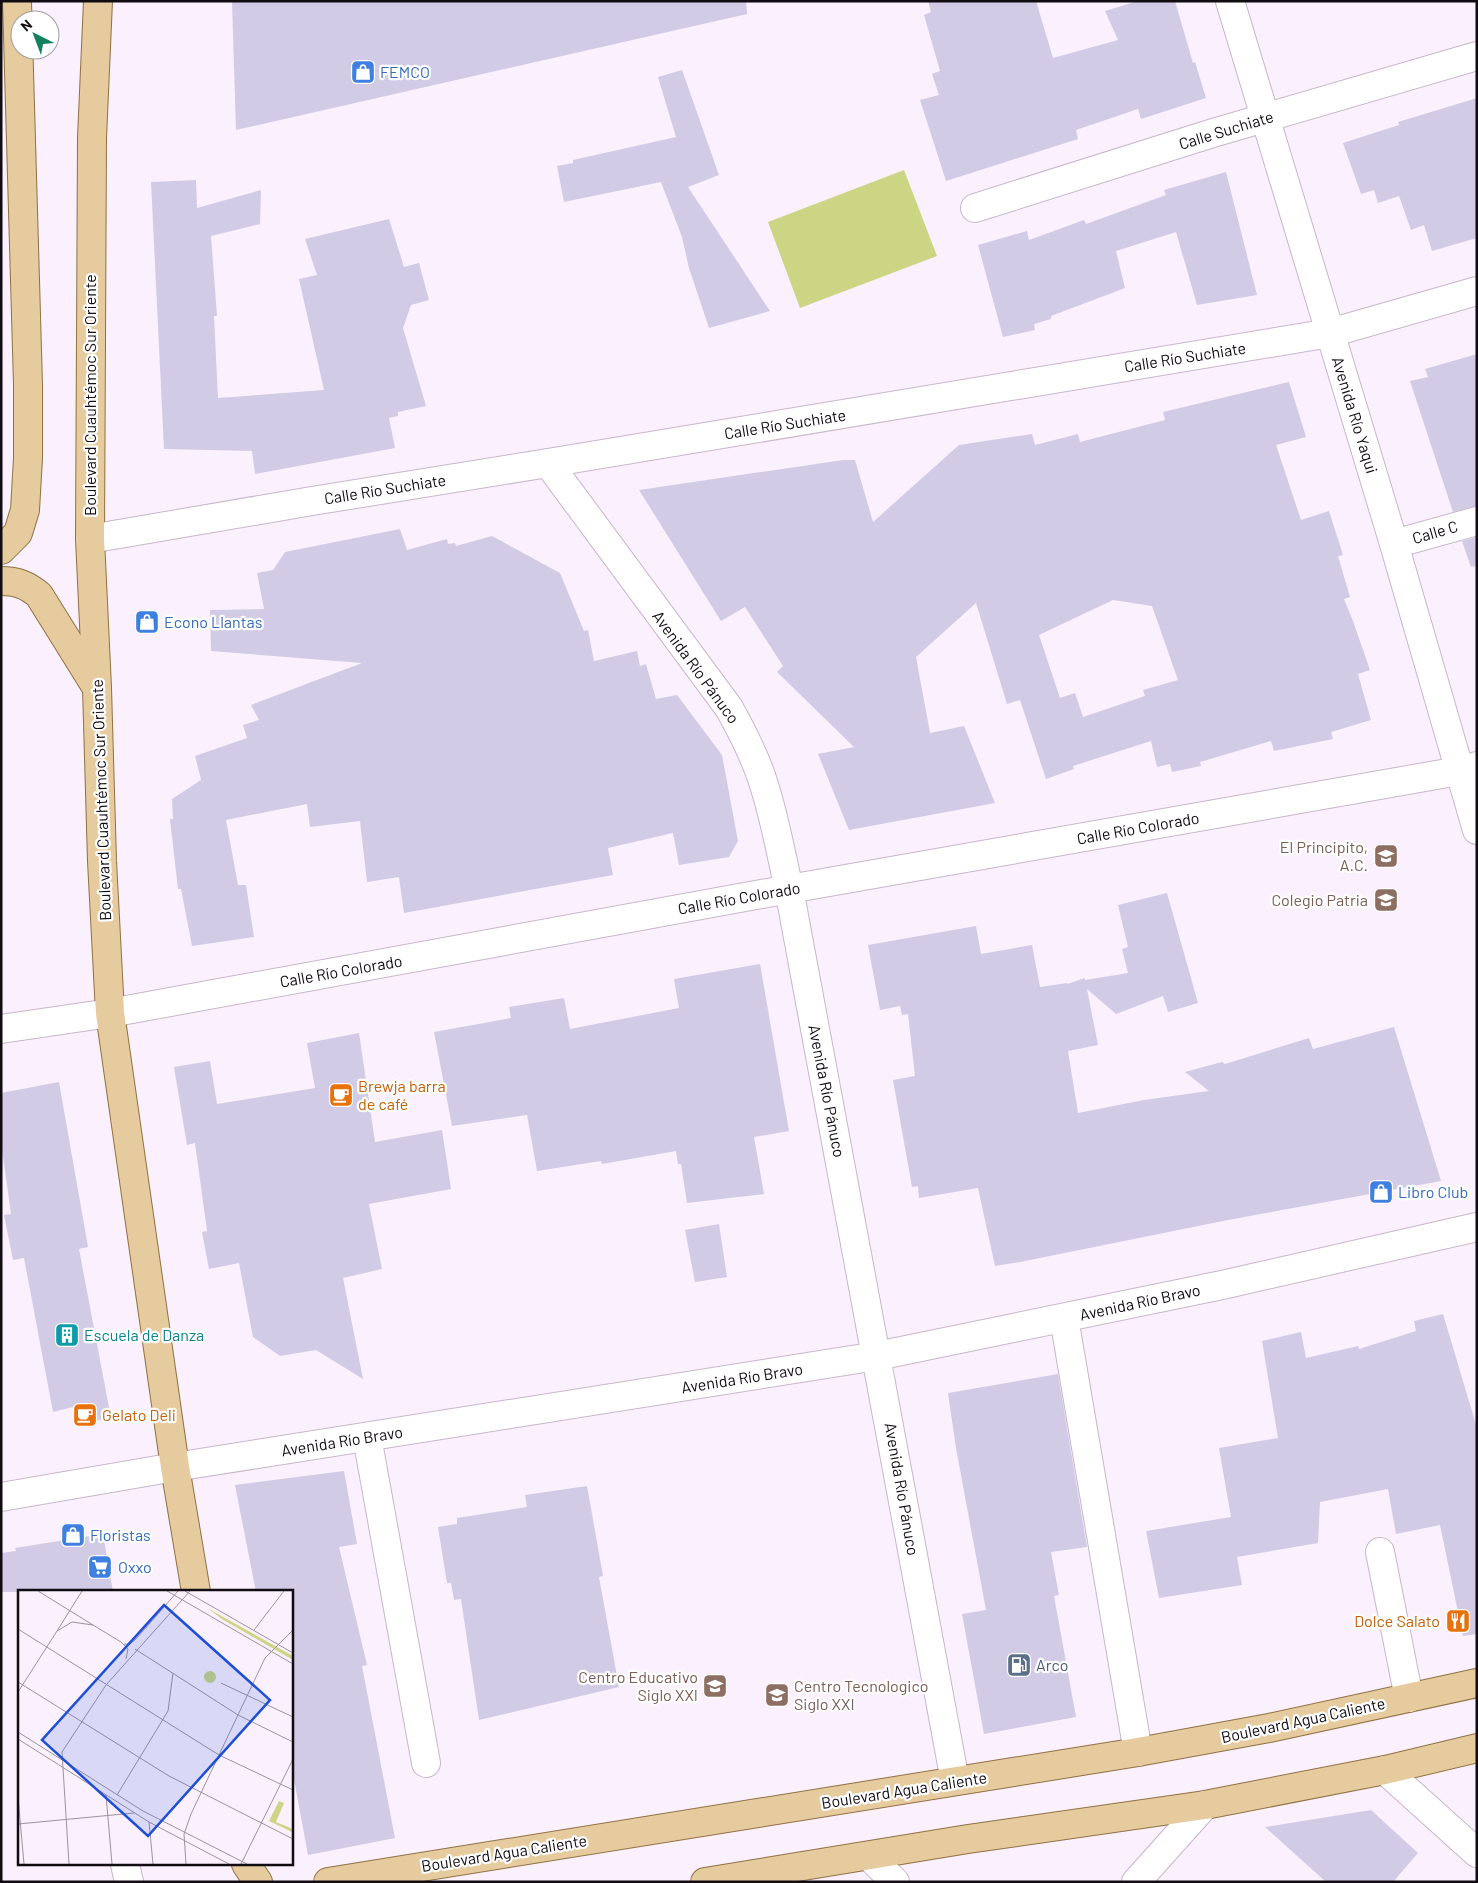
<svg xmlns="http://www.w3.org/2000/svg" width="1478" height="1883" viewBox="0 0 1478 1883" font-family="Barlow,sans-serif">
<style>
.green{fill:#cbd584}
.building{fill:#d2cbe5;fill-rule:evenodd}
.lines{fill:none;stroke-linecap:round;stroke-linejoin:round}
.minor-casing{stroke:#c8b6cb;stroke-width:30}
.major-casing{stroke:#907143;stroke-width:30}
.minor{stroke:#fff;stroke-width:28}
.major{stroke:#e6cb9e;stroke-width:28}
.labels{text-anchor:middle;stroke-width:4.5;stroke-linejoin:round;paint-order:stroke}
.shop-label{font-size:16px;fill:#366cbe;stroke:#fff;text-anchor:start}
.street-label{font-size:16px;fill:#110b12;stroke:#fff}
.education-label{font-size:16px;fill:#785e54;stroke:#fff;text-anchor:end}
.food-label{font-size:16px;fill:#c56008;stroke:#fff;text-anchor:start}
.culture-label{font-size:16px;fill:#0d838f;stroke:#fff;text-anchor:start}
.service-label{font-size:16px;fill:#4e5e75;stroke:#fff;text-anchor:start}
.inset-road{fill:none;stroke:#9d949f;stroke-width:1}
.view{fill:#1d4ed8;fill-opacity:0.15;stroke:#1d4ed8;stroke-width:2.5}
.inset-edge{fill:none;stroke:#110b12;stroke-width:2.5}
</style>
<rect width="100%" height="100%" fill="#fbf0fd"/>
<polygon class="green" points="904,170 937,256 800,308 768,222"/>
<g class="building">
<polygon points="232,1 746,1 747,14 236,130"/>
<polygon points="928,1 1036,1 1053,58 1118,40 1105,11 1138,1 1175,1 1193,63 1195,62 1206,98 1141,119 1138,109 1076,130 1078,139 946,181 920,100 939,95 932,74 940,71 924,15 931,12"/>
<polygon points="682,70 719,175 688,187 770,311 709,328 689,268 682,237 661,182 564,202 557,166 573,163 573,160 676,137 658,77"/>
<polygon points="1477,98 1477,238 1432,251 1424,225 1411,230 1399,196 1378,203 1374,190 1361,194 1343,143 1399,125 1398,122"/>
<polygon points="1226,172 1257,295 1197,305 1176,232 1116,251 1125,288 1051,316 1051,319 1034,324 1035,330 1003,337 978,245 1027,231 1029,240 1084,220 1086,224 1166,195 1164,190"/>
<polygon points="196,180 197,208 261,190 260,224 211,236 217,316 214,316 218,398 324,390 299,279 317,275 305,239 389,219 404,267 419,263 429,300 411,305 403,328 426,406 398,412 398,416 389,418 395,448 255,474 252,451 164,449 151,182"/>
<polygon points="1477,354 1477,506 1453,512 1410,381 1428,377 1425,369"/>
<path d="M1289,382L1306,437L1276,445L1301,520L1329,511L1343,555L1338,556L1350,597L1344,599L1353,621L1370,670L1358,674L1371,720L1331,732L1333,739L1274,751L1271,741L1200,762L1201,766L1172,772L1170,764L1157,767L1151,741L1073,766L1074,769L1046,779L1020,700L1007,704L976,603L916,657L930,733L964,726L995,803L849,830L818,754L854,747L777,672L783,666L745,607L721,621L639,490L843,460H855L873,522L959,445L1032,434L1035,445L1078,434L1080,442L1165,420L1163,412ZM1113,600L1152,606L1178,680L1143,690L1145,696L1083,717L1075,693L1060,698L1039,635Z"/>
<polygon points="400,529 407,550 447,539 448,544 455,543 456,546 492,536 560,573 584,631 588,630 594,661 637,651 640,666 646,664 656,699 677,695 722,755 738,841 729,857 679,865 673,833 608,848 613,875 404,913 399,877 367,882 360,821 310,827 307,804 226,820 238,885 246,885 254,937 192,946 181,889 178,889 170,819 173,819 172,799 201,780 195,756 247,738 243,725 259,720 251,705 362,663 211,651 210,610 264,609 257,573 273,570 285,552"/>
<polygon points="1477,537 1477,566 1471,567 1462,541"/>
<polygon points="1167,893 1198,1003 1168,1012 1163,996 1116,1014 1087,989 1098,1045 1068,1051 1078,1113 1144,1100 1209,1091 1185,1072 1222,1062 1225,1064 1309,1038 1313,1049 1394,1027 1441,1181 1228,1220 1020,1262 995,1266 978,1188 919,1198 918,1186 912,1187 893,1080 915,1076 908,1014 902,1015 900,1006 880,1010 868,945 976,926 981,954 1032,945 1040,987 1067,983 1067,984 1085,978 1085,980 1128,973 1122,949 1128,947 1118,905"/>
<polygon points="760,964 789,1131 754,1137 764,1194 687,1203 681,1164 678,1164 676,1151 602,1164 601,1161 537,1171 527,1115 452,1126 434,1032 511,1018 509,1007 564,998 570,1029 679,1008 674,979"/>
<polygon points="359,1033 375,1142 442,1130 451,1189 369,1204 382,1269 343,1278 363,1379 316,1350 280,1356 253,1337 239,1263 209,1269 202,1232 207,1231 195,1143 187,1145 174,1067 210,1061 217,1104 315,1088 307,1043"/>
<polygon points="59,1082 88,1247 79,1249 111,1418 76,1424 73,1407 53,1412 24,1258 13,1260 4,1215 11,1214 1,1142 1,1093"/>
<polygon points="719,1224 727,1277 695,1282 685,1230"/>
<polygon points="1443,1314 1477,1428 1477,1634 1463,1636 1440,1525 1396,1534 1388,1489 1320,1502 1318,1543 1237,1557 1242,1585 1159,1598 1146,1531 1231,1517 1219,1448 1278,1438 1262,1341 1301,1332 1306,1358 1358,1346 1359,1349 1416,1331 1414,1321"/>
<polygon points="1058,1374 1087,1547 1051,1552 1059,1595 1054,1596 1076,1717 984,1734 962,1614 986,1610 956,1448 948,1393"/>
<polygon points="344,1471 357,1544 339,1547 367,1665 362,1666 395,1838 308,1855 291,1763 291,1592 256,1592 235,1485"/>
<polygon points="587,1486 603,1576 599,1577 619,1687 479,1720 461,1599 454,1600 451,1583 447,1583 438,1527 457,1524 457,1518 527,1507 525,1495"/>
<polygon points="103,1534 113,1592 1,1592 1,1553 16,1551 15,1548"/>
<polygon points="1371,1810 1418,1853 1393,1882 1326,1882 1265,1827"/>
</g>
<g class="lines">
<defs>
<g id="minor">
<polyline points="1230,1 1394,544 1477,830"/>
<polyline points="975,208 1213,133 1477,56"/>
<path d="M548,463L729,708C743,733 756,758 764,785C775,819 781,854 789,889L955,1781"/>
<polyline points="90,539 312,501 548,463 1330,333 1477,291"/>
<polyline points="1394,544 1477,521"/>
<polyline points="1,1029 110,1013 789,889 1459,771 1477,766"/>
<polyline points="1064,1318 1138,1752"/>
<polyline points="367,1437 426,1763"/>
<polyline points="1,1497 175,1467 877,1356 1222,1285 1477,1227"/>
<polyline points="1380,1552 1409,1698"/>
<polyline points="1385,1770 1477,1853"/>
<polyline points="869,1856 895,1882"/>
<polyline points="125,1864 129,1882"/>
<polyline points="1136,1882 1205,1805"/>
</g>
<g id="major">
<polyline points="98,1 92,138 90,539 97,688 102,861 110,1013 175,1467 196,1592"/>
<polyline points="1,550 18,533 25,510 28,458 28,385 17,1"/>
<path d="M1,581C17,581 27,585 39,595L95,685"/>
<polyline points="246,1864 258,1882"/>
<polyline points="328,1882 1138,1752 1269,1728 1477,1683"/>
<polyline points="705,1882 968,1839 1205,1805 1385,1770 1477,1748"/>
</g>
</defs>
<use href="#minor" class="minor-casing"/>
<use href="#major" class="major-casing"/>
<use href="#minor" class="minor"/>
<use href="#major" class="major"/>
</g>
<defs>
<symbol id="shop-square" viewBox="-11 -11 22 22"><rect x="-9" y="-9" width="18" height="18" rx="4" fill="#3f7fe0" stroke="#fff"/><path d="M-5-2.5h2.3a2.7 3.5 0 0 1 5.4 0H5L5.5 6h-11ZM-1.5-2.5h3a1.5 2.3 0 0 0-3 0Z" fill="#fff"/></symbol>
<symbol id="school-square" viewBox="-11 -11 22 22"><rect x="-9" y="-9" width="18" height="18" rx="4" fill="#8d6e63" stroke="#fff"/><path d="M0-5L7-2L0 1L-7-2ZM-4 1L0 2.5L4 1V4Q0 6-4 4Z" fill="#fff"/></symbol>
<symbol id="cafe-square" viewBox="-11 -11 22 22"><rect x="-9" y="-9" width="18" height="18" rx="4" fill="#e8710a" stroke="#fff"/><path d="M-5.5-4.5H6V0H3Q3 3.5 0 3.5H-2.5Q-5.5 3.5-5.5 0ZM3-3.2v2h1.7v-2ZM-6 4.5H4V6H-6Z" fill="#fff"/></symbol>
<symbol id="building-square" viewBox="-11 -11 22 22"><rect x="-9" y="-9" width="18" height="18" rx="4" fill="#0f9aa8" stroke="#fff"/><path d="M-4-6H4V6H1V3H-1V6H-4ZM-2.5-4.3h1.7v1.8h-1.7ZM.8-4.3h1.7v1.8H.8ZM-2.5-1h1.7V.8h-1.7ZM.8-1h1.7V.8H.8Z" fill="#fff"/></symbol>
<symbol id="supermarket-square" viewBox="-11 -11 22 22"><rect x="-9" y="-9" width="18" height="18" rx="4" fill="#3f7fe0" stroke="#fff"/><path d="M-6-5.5h2.5l.6 2H6L4.5 2H-2.5L-4.4-4H-6ZM-1.5 3.2a1.3 1.3 0 1 0 .1 0ZM3 3.2a1.3 1.3 0 1 0 .1 0Z" fill="#fff"/></symbol>
<symbol id="restaurant-square" viewBox="-11 -11 22 22"><rect x="-9" y="-9" width="18" height="18" rx="4" fill="#e8710a" stroke="#fff"/><path d="M-5-6h1v4h1v-4h1v4h1v-4h1v5L-1.5 .5V6h-2V.5L-5-1ZM5-6V6H3V1.5H1.5Q1.5-4 5-6Z" fill="#fff"/></symbol>
<symbol id="fuel-square" viewBox="-11 -11 22 22"><rect x="-9" y="-9" width="18" height="18" rx="4" fill="#5c6f8a" stroke="#fff"/><path d="M-5.5-6h7V0h2V4h1.3V-2.5L3-4.5l.8-.8L6-3V5H2.5V1h-1V6h-7ZM-4.2-4.7v3.2H.2V-4.7Z" fill="#fff"/></symbol>
<symbol id="university-square" viewBox="-11 -11 22 22"><rect x="-9" y="-9" width="18" height="18" rx="4" fill="#8d6e63" stroke="#fff"/><path d="M0-5L7-2L0 1L-7-2ZM-4 1L0 2.5L4 1V4Q0 6-4 4Z" fill="#fff"/></symbol>
</defs>
<g fill-rule="evenodd">
<use href="#shop-square" x="349" y="58" width="28" height="28"/>
<use href="#shop-square" x="133" y="608" width="28" height="28"/>
<use href="#school-square" x="1372" y="842" width="28" height="28"/>
<use href="#school-square" x="1372" y="886" width="28" height="28"/>
<use href="#cafe-square" x="327" y="1081" width="28" height="28"/>
<use href="#shop-square" x="1367" y="1178" width="28" height="28"/>
<use href="#building-square" x="53" y="1321" width="28" height="28"/>
<use href="#cafe-square" x="71" y="1401" width="28" height="28"/>
<use href="#shop-square" x="59" y="1521" width="28" height="28"/>
<use href="#supermarket-square" x="86" y="1553" width="28" height="28"/>
<use href="#restaurant-square" x="1444" y="1607" width="28" height="28"/>
<use href="#fuel-square" x="1005" y="1651" width="28" height="28"/>
<use href="#school-square" x="701" y="1672" width="28" height="28"/>
<use href="#university-square" x="763" y="1681" width="28" height="28"/>
</g>
<g class="labels">
<g class="shop-label">
<text x="380" y="78">FEMCO</text>
<text x="164" y="628">Econo Llantas</text>
<text x="1398" y="1198">Libro Club</text>
<text x="90" y="1541">Floristas</text>
<text x="118" y="1573">Oxxo</text>
</g>
<g class="street-label">
<text transform="translate(1226 130) rotate(-17)" y="6">Calle Suchiate</text>
<text transform="translate(1185 357) rotate(-9)" y="6">Calle Río Suchiate</text>
<text transform="translate(90 395) rotate(-90)" y="6">Boulevard Cuauhtémoc Sur Oriente</text>
<text transform="translate(1355 415) rotate(73)" y="6">Avenida Río Yaqui</text>
<text transform="translate(785 424) rotate(-9)" y="6">Calle Río Suchiate</text>
<text transform="translate(385 489) rotate(-9)" y="6">Calle Río Suchiate</text>
<text transform="translate(1435 532) rotate(-16)" y="6">Calle C</text>
<text transform="translate(696 667) rotate(54)" y="6">Avenida Río Pánuco</text>
<text transform="translate(101 800) rotate(-92)" y="6">Boulevard Cuauhtémoc Sur Oriente</text>
<text transform="translate(1138 828) rotate(-10)" y="6">Calle Río Colorado</text>
<text transform="translate(739 898) rotate(-10)" y="6">Calle Río Colorado</text>
<text transform="translate(341 971) rotate(-10)" y="6">Calle Río Colorado</text>
<text transform="translate(827 1091) rotate(79)" y="6">Avenida Río Pánuco</text>
<text transform="translate(1140 1302) rotate(-12)" y="6">Avenida Río Bravo</text>
<text transform="translate(742 1378) rotate(-9)" y="6">Avenida Río Bravo</text>
<text transform="translate(342 1441) rotate(-9)" y="6">Avenida Río Bravo</text>
<text transform="translate(902 1489) rotate(80)" y="6">Avenida Río Pánuco</text>
<text transform="translate(1303 1720) rotate(-12)" y="6">Boulevard Agua Caliente</text>
<text transform="translate(904 1790) rotate(-9)" y="6">Boulevard Agua Caliente</text>
<text transform="translate(504 1853) rotate(-9)" y="6">Boulevard Agua Caliente</text>
</g>
<g class="education-label">
<text x="1368" y="853">El Principito,<tspan x="1368" dy="18">A.C.</tspan></text>
<text x="1368" y="906">Colegio Patria</text>
<text x="698" y="1683">Centro Educativo<tspan x="698" dy="18">Siglo XXI</tspan></text>
<text x="794" y="1692" text-anchor="start">Centro Tecnologico<tspan x="794" dy="18">Siglo XXI</tspan></text>
</g>
<g class="food-label">
<text x="358" y="1092">Brewja barra<tspan x="358" dy="18">de café</tspan></text>
<text x="102" y="1421">Gelato Deli</text>
<text x="1440" y="1627" text-anchor="end">Dolce Salato</text>
</g>
<g class="culture-label">
<text x="84" y="1341">Escuela de Danza</text>
</g>
<g class="service-label">
<text x="1036" y="1671">Arco</text>
</g>
</g>
<g transform="translate(18 1590)">
<rect width="275" height="275" fill="#fbf0fd"/>
<path d="M189,18L275,66V70L204,29ZM186 87a6 6 0 1 1 12 0a6 6 0 1 1-12 0ZM261,211L266,213L258,232L275,239L274,242L251,231Z" fill="#cbd584"/>
<path class="inset-road" d="M20,1L75,35M149,1L275,74M167,1L275,63M0,39L201,165L275,200M236,40L266,1M39,41L64,1M106,54H112L118,49L160,1M117,59L220,125L275,152M0,92L151,186L275,249M203,93L275,127M0,102L39,41L54,32L75,35L103,52L110,59L108,69M0,142L125,221L229,274M0,149L131,232L211,274M88,205L94,274M99,205L150,121L155,83M0,207L6,274M131,232L135,274M0,234L116,223M51,274L44,162L88,95L172,1M168,274L166,244L173,224L247,68L275,40M223,274L275,169"/>
<path class="view" d="M146,15L252,110L130,246L24,150Z"/>
<rect width="275" height="275" class="inset-edge"/>
</g>
<rect width="1478" height="1883" fill="none" stroke="#110b12" stroke-width="5"/>
<g transform="translate(35 35) rotate(318)"><circle r="24" fill="#ffffff" stroke="#a09da0"/>
<path d="M0-4L9 19L0 12L-9 19Z" fill="#12815e"/>
<text y="-8" font-size="14" font-weight="bold" text-anchor="middle" fill="#110b12">N</text>
</g>
</svg>
